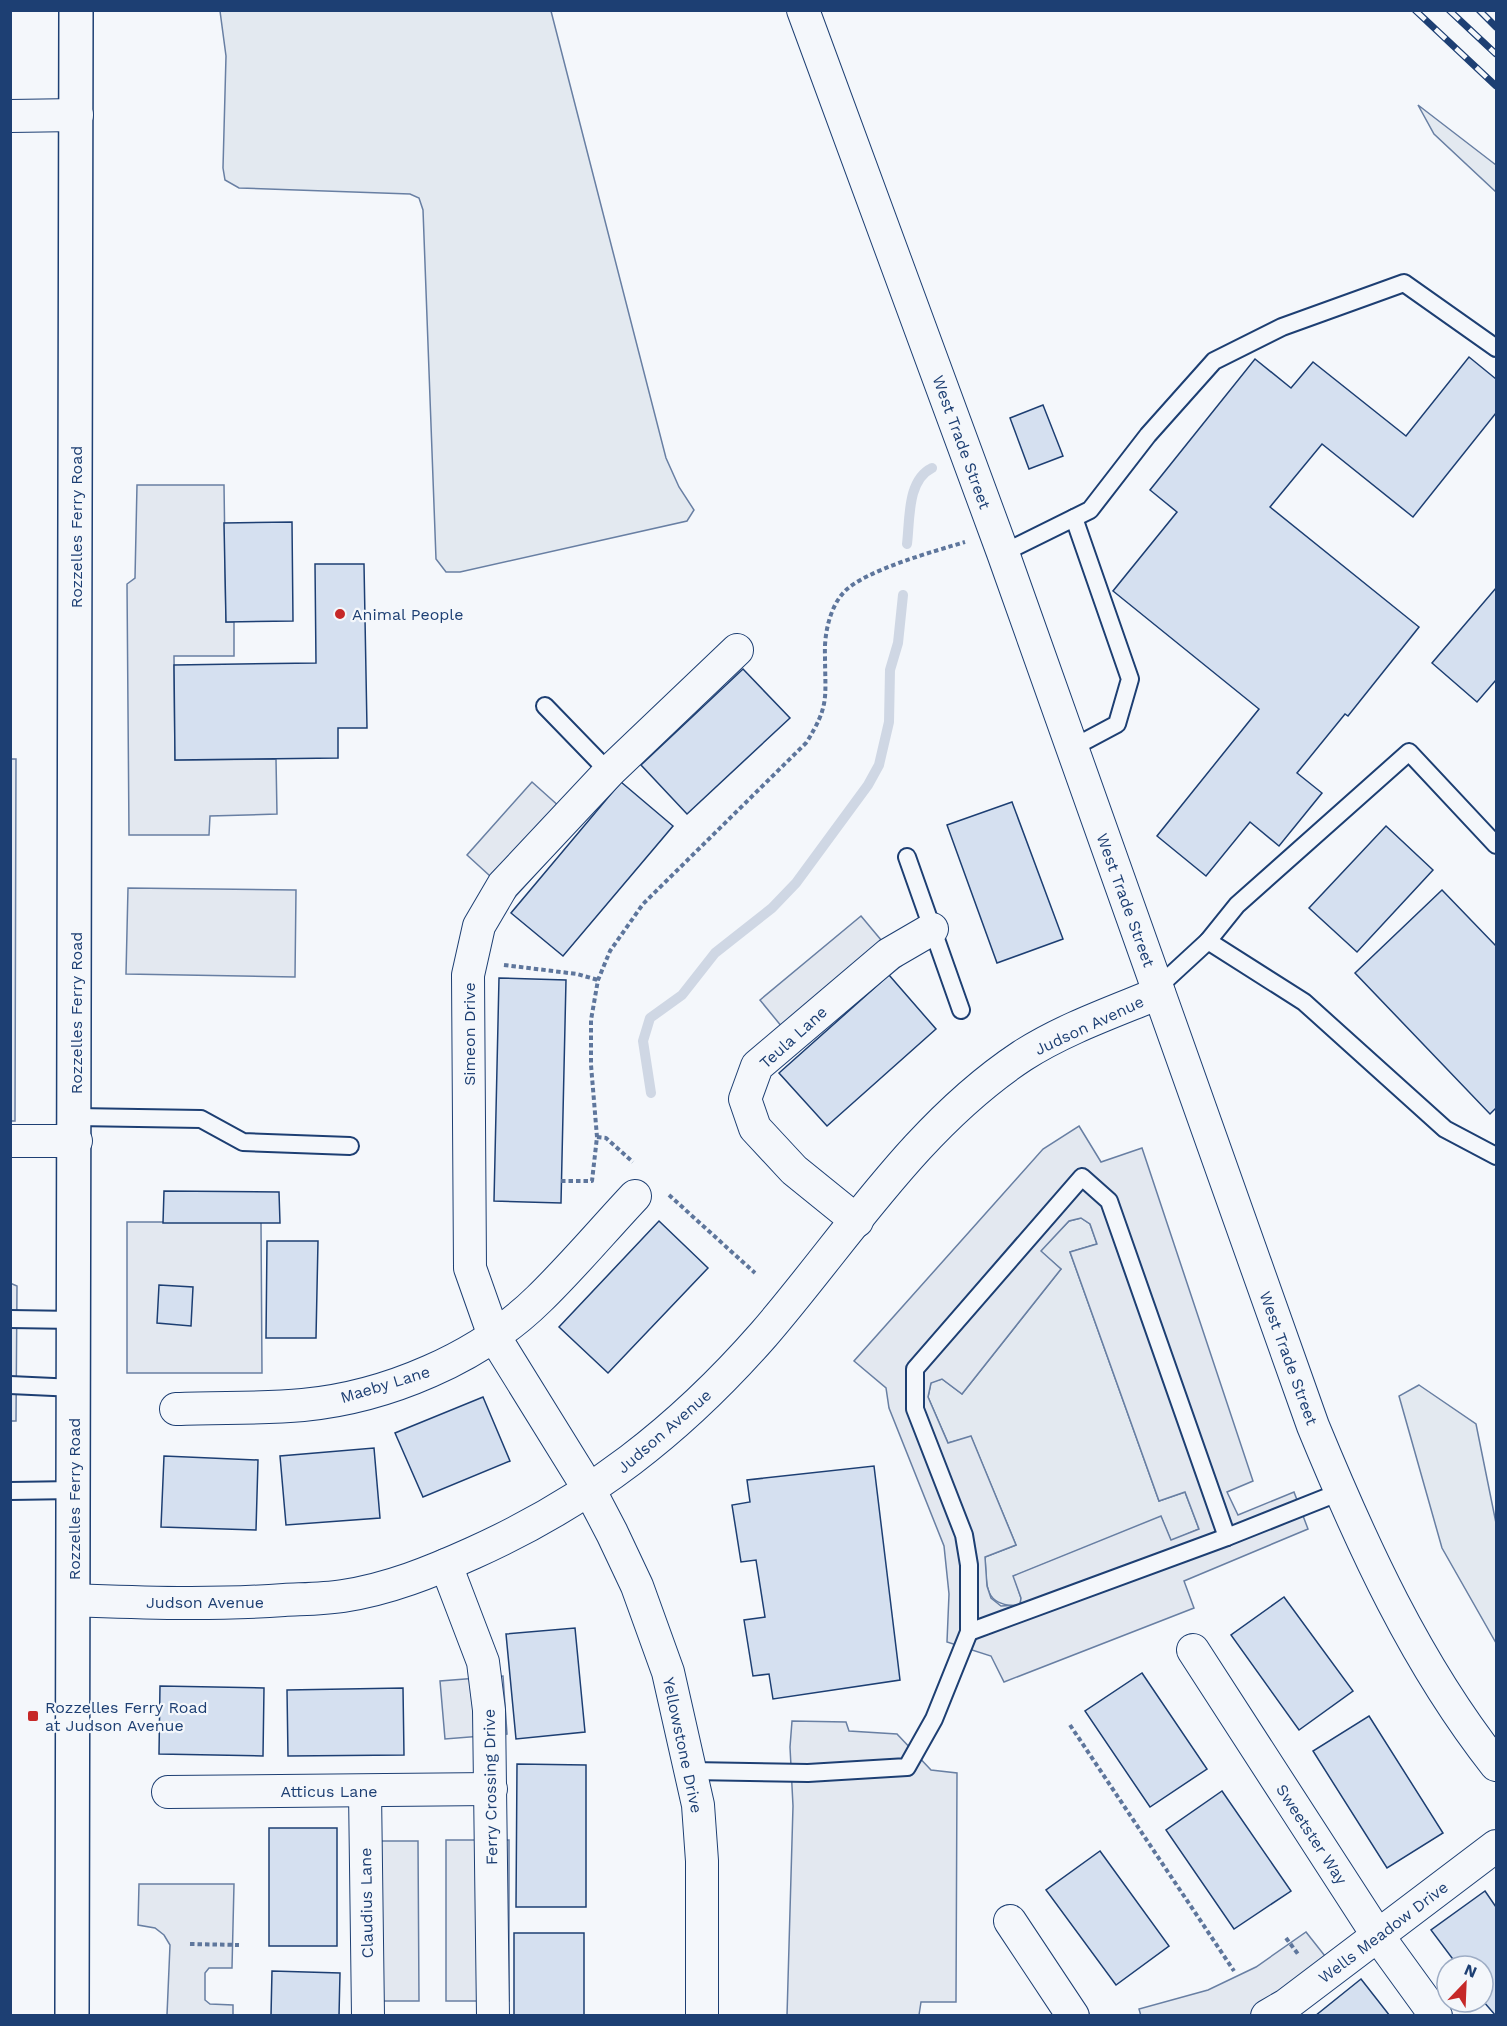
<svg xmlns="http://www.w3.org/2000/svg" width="1507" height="2026" viewBox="0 0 1507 2026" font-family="'Work Sans',sans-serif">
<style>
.green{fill:#e3e9f0;stroke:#687fa3;stroke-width:1.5}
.parking{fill:#e3e8f0;stroke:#687fa3;stroke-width:1.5;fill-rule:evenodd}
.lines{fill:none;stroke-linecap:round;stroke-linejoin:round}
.stream{stroke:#cfd7e4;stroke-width:10}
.building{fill:#d5e0f0;stroke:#1d3f73;stroke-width:1.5}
.lane-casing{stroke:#1d3f73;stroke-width:20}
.street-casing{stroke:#1d3f73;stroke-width:34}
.secondary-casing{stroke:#1d3f73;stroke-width:36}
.path{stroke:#5e769c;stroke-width:4;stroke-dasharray:4.5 3;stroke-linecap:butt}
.lane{stroke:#f4f7fb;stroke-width:16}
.street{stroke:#f4f7fb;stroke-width:32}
.secondary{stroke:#f4f7fb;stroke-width:33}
.rail-casing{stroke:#1d3f73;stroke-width:7}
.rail{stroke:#f4f7fb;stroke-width:4.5;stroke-dasharray:14;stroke-linecap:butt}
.poi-dot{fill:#c62828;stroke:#f4f7fb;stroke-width:2}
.labels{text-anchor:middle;stroke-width:4.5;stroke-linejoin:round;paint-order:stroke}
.street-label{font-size:16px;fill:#1d3f73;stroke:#f4f7fb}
.poi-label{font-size:16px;fill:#1d3f73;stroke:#f4f7fb;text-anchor:start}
</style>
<rect width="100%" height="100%" fill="#f4f7fb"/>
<g class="green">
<polygon points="220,11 551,11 666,458 679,487 694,510 687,521 460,572 446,572 436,559 423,210 419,198 410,194 239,188 225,180 223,168 226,56"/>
<polygon points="1418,105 1496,165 1496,192 1434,134"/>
<path d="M1081,1218L1090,1224L1097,1244L1070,1252L1159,1501L1185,1492L1199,1529L1171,1541L1161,1517L1014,1576L1021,1598L1020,1606C983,1606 987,1587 985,1557L1016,1545L971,1437L948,1443L928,1397L931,1382L942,1379L962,1394L1061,1269L1040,1251L1069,1221Z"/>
<polygon points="1419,1385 1476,1424 1496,1523 1496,1643 1442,1548 1399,1396"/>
</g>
<g class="parking">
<polygon points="137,485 224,485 226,622 234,622 234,656 174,656 175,760 276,759 277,814 210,816 209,835 129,835 127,584 135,578"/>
<polygon points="11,759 16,759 15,1121 11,1121"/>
<polygon points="532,782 580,825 514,898 467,855"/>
<polygon points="128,888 296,890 295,977 126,974"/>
<polygon points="861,916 902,965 800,1049 760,1000"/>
<path d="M1079,1126L1101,1162L1142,1148L1253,1481L1227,1492L1238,1515L1294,1492L1308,1529L1184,1581L1194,1608L1004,1682L991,1656L947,1642L949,1594L944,1546L889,1408L886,1388L854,1361L1043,1149ZM1081,1218L1090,1224L1097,1244L1070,1252L1159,1501L1185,1492L1199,1529L1171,1540L1161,1516L1013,1576L1021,1598L1020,1605L1001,1606L991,1598L987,1586L985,1557L1016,1545L971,1436L948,1443L928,1397L931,1383L942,1379L962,1394L1061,1269L1041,1251L1069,1221Z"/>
<polygon points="127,1222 261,1222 262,1373 127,1373"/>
<polygon points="10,1283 17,1286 16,1421 10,1421"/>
<polygon points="503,1676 507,1734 445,1739 440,1681"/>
<polygon points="792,1721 846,1722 849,1731 897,1734 931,1770 957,1773 956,2002 921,2002 919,2015 787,2016 793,1806 790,1747"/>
<rect x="446" y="1840" width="63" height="161"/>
<polygon points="355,1841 418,1841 419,2001 355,2001"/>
<polygon points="139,1884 234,1884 232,1968 209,1968 205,1973 205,2000 210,2004 233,2005 233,2015 167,2015 170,1945 164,1935 155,1928 138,1925"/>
<polygon points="1306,1932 1344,1980 1298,2015 1141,2016 1139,2009 1208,1990 1256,1967"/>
</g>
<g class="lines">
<g class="stream">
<path d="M907,544C910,519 907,480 932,468"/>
<polyline points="651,1093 643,1041 650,1018 682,995 715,953 772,908 796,883 868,785 879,765 889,722 890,670 898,643 903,595"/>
</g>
</g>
<g class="building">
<polygon points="1469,357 1496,379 1496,413 1413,517 1322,444 1270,507 1419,627 1348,716 1345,714 1297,773 1322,793 1279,846 1250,822 1206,876 1157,836 1259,709 1113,591 1177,512 1150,490 1255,359 1291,388 1313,362 1406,436"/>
<polygon points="1043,405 1063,456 1029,469 1010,418"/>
<polygon points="292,522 293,621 226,622 224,523"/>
<polygon points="315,564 364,564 367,728 338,728 338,758 175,760 174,665 316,663"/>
<polygon points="1496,588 1496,680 1477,702 1432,663"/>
<polygon points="743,669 790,718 687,814 641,765"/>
<polygon points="621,782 673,826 563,956 511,913"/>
<polygon points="1012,802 1063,939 997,963 947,825"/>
<polygon points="1386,826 1433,870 1357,952 1309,908"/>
<polygon points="1442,890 1496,946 1496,1108 1490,1114 1355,973"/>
<polygon points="889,975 936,1029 827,1126 779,1073"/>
<polygon points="499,978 566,980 561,1203 494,1201"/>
<polygon points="164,1191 279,1192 280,1223 163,1223"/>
<polygon points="659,1221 708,1268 608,1373 559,1327"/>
<polygon points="267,1241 318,1241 316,1338 266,1338"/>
<polygon points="159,1285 193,1287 191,1326 157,1323"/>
<polygon points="483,1397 510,1461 423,1497 395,1433"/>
<polygon points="374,1448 380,1518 286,1525 280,1456"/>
<polygon points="164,1456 258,1460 256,1530 161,1527"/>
<polygon points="874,1466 900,1680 773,1699 769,1674 753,1676 744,1620 765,1617 756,1560 741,1562 732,1505 750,1502 747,1480"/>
<polygon points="1284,1597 1353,1691 1299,1730 1231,1635"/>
<polygon points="575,1628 585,1732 516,1739 506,1634"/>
<polygon points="1142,1673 1207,1769 1150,1807 1085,1711"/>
<polygon points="160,1686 264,1688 263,1756 159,1754"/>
<polygon points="403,1688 404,1755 288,1756 287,1690"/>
<polygon points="1369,1716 1443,1833 1387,1868 1313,1751"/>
<polygon points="517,1764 586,1765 586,1907 516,1907"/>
<polygon points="1222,1791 1291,1891 1234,1929 1166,1830"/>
<rect x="269" y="1828" width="68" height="118"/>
<polygon points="1100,1851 1169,1946 1116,1985 1046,1890"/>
<polygon points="1485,1891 1496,1907 1496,2016 1483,2001 1483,1966 1458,1966 1431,1930"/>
<rect x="514" y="1933" width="70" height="83"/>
<polygon points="272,1971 340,1973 339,2016 271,2016"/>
<polygon points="1361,1979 1390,2016 1315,2016"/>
</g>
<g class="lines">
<defs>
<g id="lane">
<polyline points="1003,553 1090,510 1148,435 1214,361 1282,327 1404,283 1496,348"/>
<polyline points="545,706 609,772"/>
<polyline points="1072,748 1117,724 1130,679 1074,518"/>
<polyline points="907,857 961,1010"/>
<polyline points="1208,941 1237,905 1409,752 1496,845"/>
<polyline points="1157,988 1208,941 1304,1002 1445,1129 1496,1156"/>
<polyline points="76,1117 201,1119 243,1142 350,1146"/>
<polyline points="10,1319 75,1320"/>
<polyline points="10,1385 75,1388"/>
<polyline points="10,1491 74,1490"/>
<polyline points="969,1632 1227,1537 1340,1492"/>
<polyline points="691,1771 808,1773 907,1767 934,1719 969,1632 969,1565 964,1535 915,1409 915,1369 1082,1177 1109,1201 1227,1537"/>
</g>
<g id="street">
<path d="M803,10L1003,553L1313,1426C1362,1545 1416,1664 1496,1765"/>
<polyline points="10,116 77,115"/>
<polyline points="10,1141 76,1141"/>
<polyline points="857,1221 794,1170 755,1128 745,1099 757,1066 889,954 932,929"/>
<path d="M176,1409C218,1407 261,1409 303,1405C387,1397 479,1358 539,1299C573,1266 603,1230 635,1196"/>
<polyline points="446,1565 483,1662 489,1710 493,2016"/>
<path d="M74,1600C144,1603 213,1605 284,1600C303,1599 324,1599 343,1596C389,1589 431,1572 473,1553C589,1501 680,1430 764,1334C845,1240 916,1126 1022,1056C1064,1029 1113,1012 1159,993"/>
<polyline points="1193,1650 1378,1936 1436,2016"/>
<polyline points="365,1791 368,2016"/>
<polyline points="168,1792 491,1789"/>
<polyline points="1010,1921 1073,2016"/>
<polyline points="702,2016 702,1861 698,1805 668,1672 637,1586 612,1533 590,1491 494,1336 470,1268 468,975 479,926 503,885 609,772 737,650"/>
<polyline points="1267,2016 1286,2005 1496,1846"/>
</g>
<polyline id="secondary" points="72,2016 76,10"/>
</defs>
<use href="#lane" class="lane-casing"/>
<use href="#street" class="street-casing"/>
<use href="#secondary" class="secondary-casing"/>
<g class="path">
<polyline points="504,965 577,974 598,980"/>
<polyline points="597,1137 606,1138 633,1162"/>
<path d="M561,1181H592L597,1137L591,1065V1020L598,980L610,951L643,904L806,743C830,705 825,698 825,655C824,634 830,606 845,591C866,570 935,551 965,542"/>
<polyline points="669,1195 755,1273"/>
<polyline points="1070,1725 1234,1971"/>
<polyline points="1286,1938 1298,1954"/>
<polyline points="190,1944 239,1945"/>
</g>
<use href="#lane" class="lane"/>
<use href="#street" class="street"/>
<use href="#secondary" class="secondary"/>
<defs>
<g id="rail">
<polyline points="1415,10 1496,86"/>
<polyline points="1449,10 1496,54"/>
<polyline points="1479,10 1496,27"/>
</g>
</defs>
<use href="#rail" class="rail-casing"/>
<use href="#rail" class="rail"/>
</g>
<g class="poi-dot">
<circle cx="340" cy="614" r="6"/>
<rect x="27" y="1710" width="12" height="12" rx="3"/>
</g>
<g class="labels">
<g class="street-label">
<text transform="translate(962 442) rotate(70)" y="6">West Trade Street</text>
<text transform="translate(76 527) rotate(-90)" y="6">Rozzelles Ferry Road</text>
<text transform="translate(1126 900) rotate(70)" y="6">West Trade Street</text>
<text transform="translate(76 1013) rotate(-90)" y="6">Rozzelles Ferry Road</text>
<text transform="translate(1089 1025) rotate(-25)" y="6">Judson Avenue</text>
<text transform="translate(469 1034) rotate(-90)" y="6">Simeon Drive</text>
<text transform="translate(793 1037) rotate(-42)" y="6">Teula Lane</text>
<text transform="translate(1289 1358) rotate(70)" y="6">West Trade Street</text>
<text transform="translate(385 1384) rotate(-17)" y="6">Maeby Lane</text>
<text transform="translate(664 1431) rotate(-41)" y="6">Judson Avenue</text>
<text transform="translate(74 1499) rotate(-90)" y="6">Rozzelles Ferry Road</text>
<text x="205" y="1608">Judson Avenue</text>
<text transform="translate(683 1745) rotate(78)" y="6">Yellowstone Drive</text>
<text transform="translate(490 1787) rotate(-91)" y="6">Ferry Crossing Drive</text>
<text x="329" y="1797">Atticus Lane</text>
<text transform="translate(1312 1834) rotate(57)" y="6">Sweetster Way</text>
<text transform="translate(366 1903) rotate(-91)" y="6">Claudius Lane</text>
<text transform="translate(1383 1932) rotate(-37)" y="6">Wells Meadow Drive</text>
</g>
<g class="poi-label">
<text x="352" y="620">Animal People</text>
<text x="45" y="1713">Rozzelles Ferry Road<tspan x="45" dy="18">at Judson Avenue</tspan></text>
</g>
</g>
<rect width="1507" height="2026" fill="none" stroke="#1d3f73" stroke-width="24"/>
<g transform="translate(1465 1984) rotate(23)"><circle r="28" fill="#f4f7fb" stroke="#9eadc5" stroke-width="1.5"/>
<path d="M0-4.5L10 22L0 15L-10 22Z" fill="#c62828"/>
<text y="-9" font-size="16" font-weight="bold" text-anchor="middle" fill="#1d3f73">N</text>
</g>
</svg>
